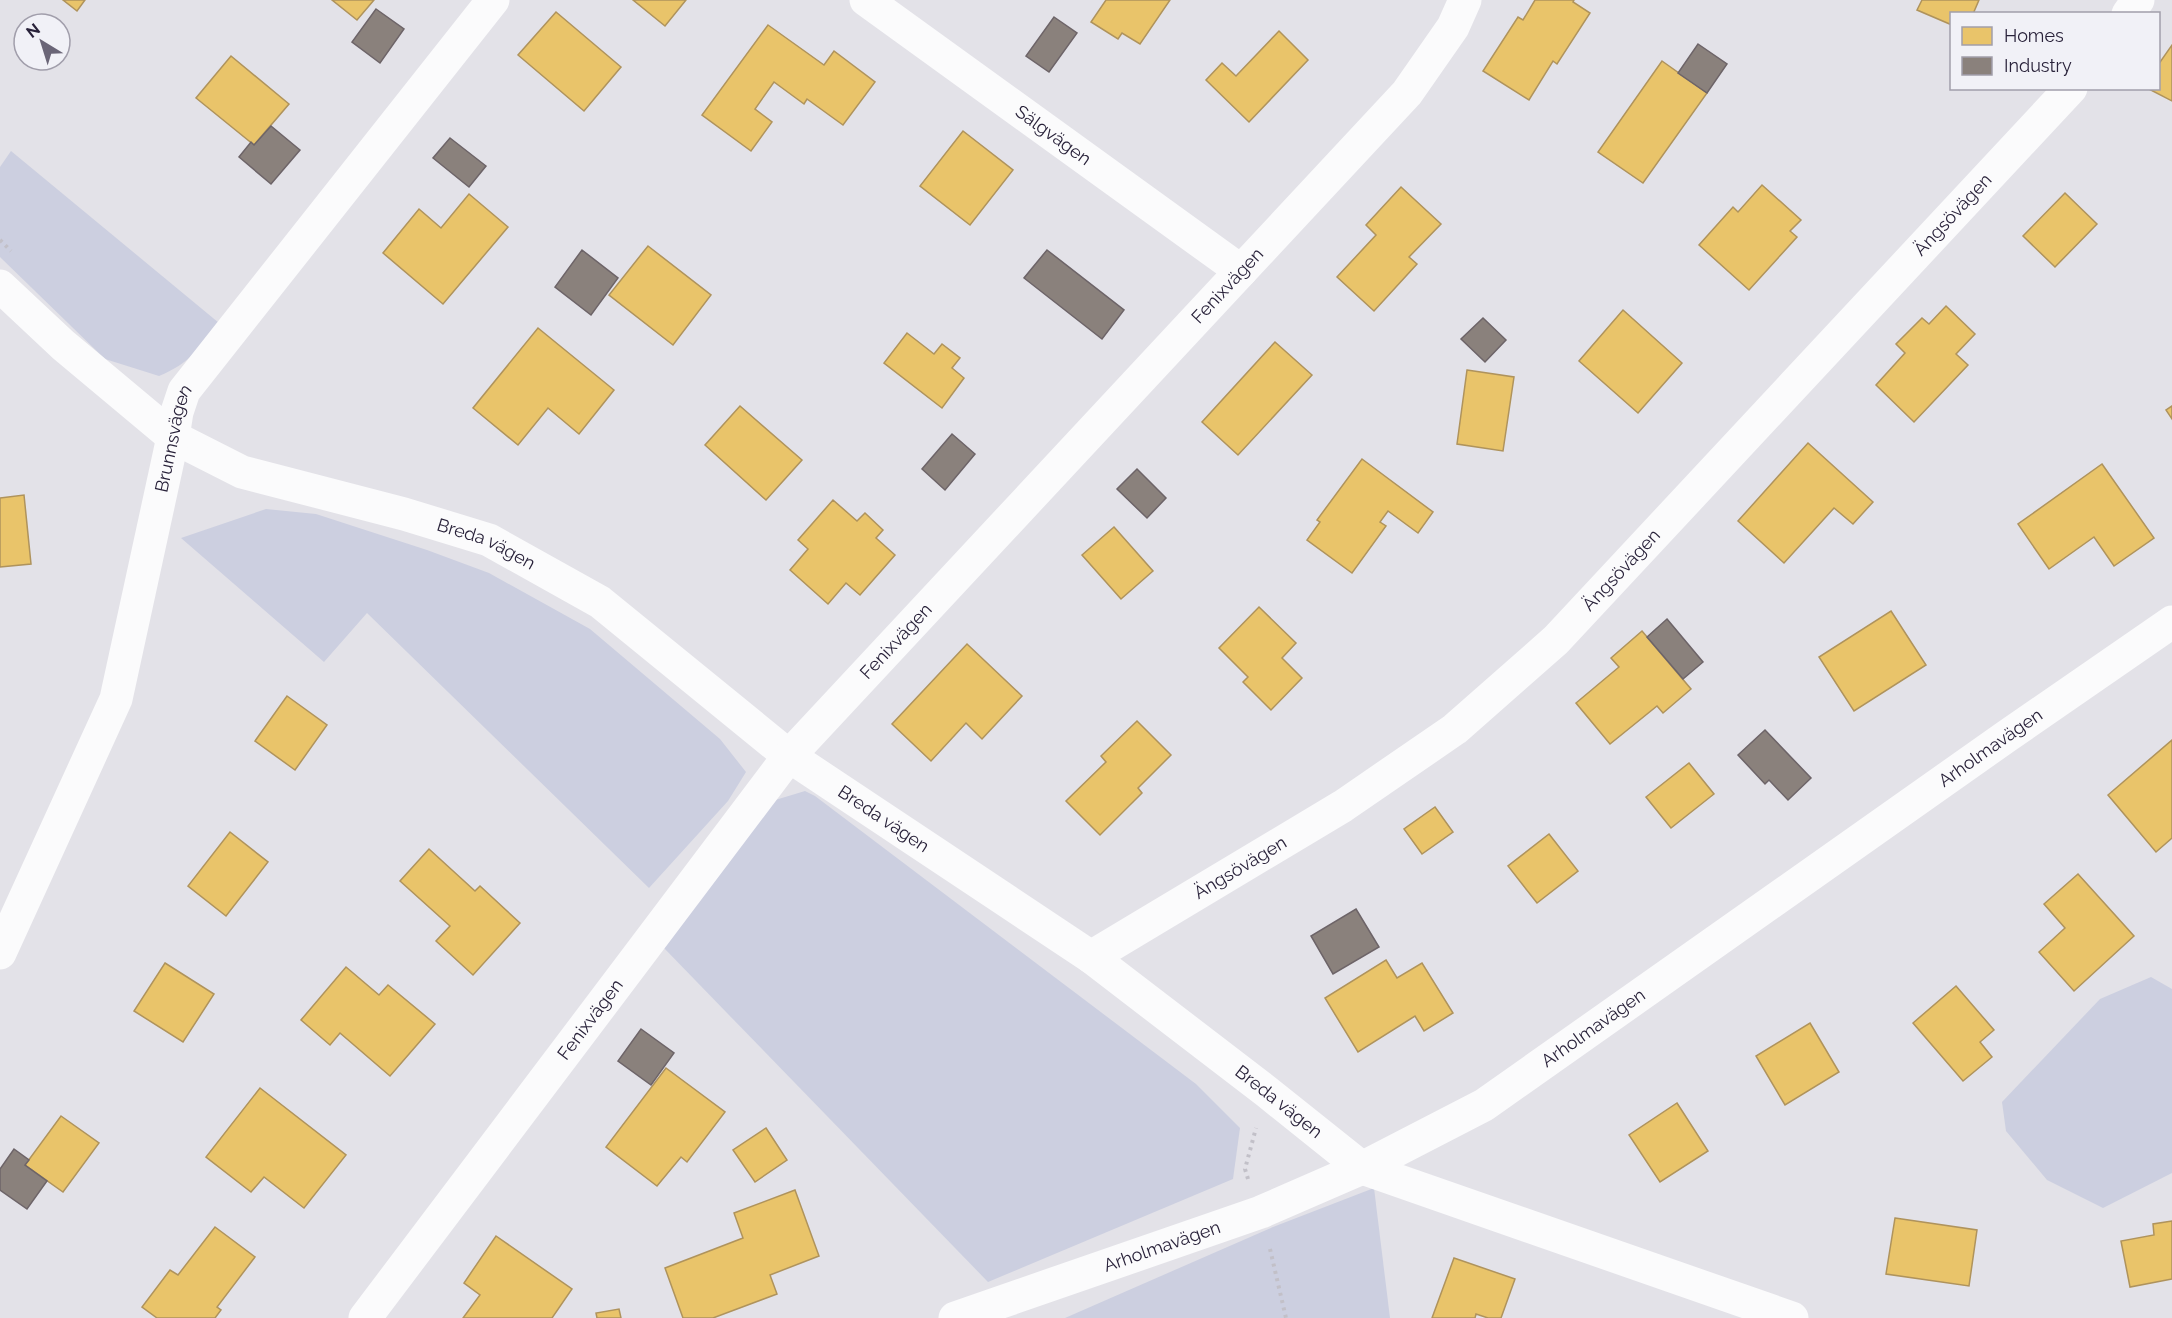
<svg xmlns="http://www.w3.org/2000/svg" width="2172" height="1318" viewBox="0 0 2172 1318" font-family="Raleway,sans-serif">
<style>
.green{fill:#cccfe0}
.homes{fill:#e9c46a;stroke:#af935c;stroke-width:1.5}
.industry{fill:#8a817c;stroke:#6d6468;stroke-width:1.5}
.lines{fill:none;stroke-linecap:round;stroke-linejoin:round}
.path{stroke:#c2c0c8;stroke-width:4;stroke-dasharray:3 4.5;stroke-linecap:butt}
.minor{stroke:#fbfbfc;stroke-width:33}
.labels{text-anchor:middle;stroke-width:6;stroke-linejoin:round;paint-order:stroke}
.street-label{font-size:18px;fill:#29223a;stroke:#f1f1f7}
</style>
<rect width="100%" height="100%" fill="#e3e2e8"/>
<g class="green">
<path d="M11,151L219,323C201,348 188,364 159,376L105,359L0,257V167Z"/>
<polygon points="266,509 316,514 427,550 489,573 590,629 720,739 746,772 728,801 649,888 367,613 324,662 181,538"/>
<polygon points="805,791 815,796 1196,1084 1240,1128 1233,1179 988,1282 663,947 772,801"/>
<polygon points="2151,977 2172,989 2172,1173 2103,1208 2047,1180 2006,1131 2002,1102 2100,999"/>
<polygon points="1374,1188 1390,1318 1065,1318 1273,1227"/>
</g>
<g class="homes">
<polygon points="63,0 85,0 77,11"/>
<polygon points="332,0 374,0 357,20"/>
<polygon points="633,0 686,0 665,26"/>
<polygon points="1106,0 1170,0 1140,44 1122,33 1118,39 1091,22"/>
<polygon points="1535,0 1574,0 1573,2 1590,13 1557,64 1553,61 1529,100 1483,71 1518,17 1523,20"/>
<polygon points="1922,0 1979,0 1973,14 1952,14 1952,25 1917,10"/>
<polygon points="556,12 621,67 584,111 518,55"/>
<polygon points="768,25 824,65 834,51 875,82 843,125 807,99 804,104 774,82 755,109 772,122 751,151 702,115"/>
<polygon points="1279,31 1308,60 1249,122 1206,80 1222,63 1236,76"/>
<polygon points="2172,45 2172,101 2147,88 2158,88 2158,65"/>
<polygon points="231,56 289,104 254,145 196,98"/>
<polygon points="1662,61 1707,93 1643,183 1598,152"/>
<polygon points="963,131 1013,170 970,225 920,186"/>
<polygon points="1762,185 1801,220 1790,231 1797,237 1749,290 1699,245 1733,207 1738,212"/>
<polygon points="1401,187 1441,224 1409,257 1417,264 1374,311 1337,277 1376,235 1366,225"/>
<polygon points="2065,193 2097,224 2055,267 2023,236"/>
<polygon points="469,194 508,227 443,304 383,253 419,209 441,228"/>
<polygon points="648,246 711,295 673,345 609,295"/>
<polygon points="1946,306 1975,334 1956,354 1968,365 1914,422 1876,385 1905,353 1896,344 1922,318 1929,324"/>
<polygon points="1623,310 1682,363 1638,413 1579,361"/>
<polygon points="538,328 614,390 579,434 548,408 518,445 473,408"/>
<polygon points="907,333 934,354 942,344 960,358 952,368 964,378 942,408 884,363"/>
<polygon points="1275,342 1312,375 1238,455 1202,422"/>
<polygon points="1467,370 1514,377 1503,451 1457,444"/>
<polygon points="740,406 802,460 766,500 705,445"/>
<polygon points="2172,406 2172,419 2166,410"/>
<polygon points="1808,443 1873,502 1853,524 1834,508 1784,563 1738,521"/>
<polygon points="1362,459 1433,512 1418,533 1388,511 1380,522 1386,526 1352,573 1307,540 1320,522 1317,520"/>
<polygon points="2102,464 2154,538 2114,566 2094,537 2049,569 2018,524"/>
<polygon points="24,495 31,564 0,567 0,498"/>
<polygon points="833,500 857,521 865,513 883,530 876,538 895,555 860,595 846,583 828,604 790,570 808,549 798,540"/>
<polygon points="1114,527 1153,571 1121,599 1082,555"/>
<polygon points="1259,607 1296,643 1282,658 1302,678 1271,710 1243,682 1248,677 1219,648"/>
<polygon points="1891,611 1926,665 1854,711 1819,657"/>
<polygon points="1642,631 1691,689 1663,713 1657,706 1610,744 1576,703 1619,667 1611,658"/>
<polygon points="967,644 1022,696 982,739 966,723 931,761 892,724"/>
<polygon points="287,696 327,725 295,770 255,741"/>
<polygon points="1137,721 1171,755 1138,788 1142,793 1100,835 1066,801 1106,762 1101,756"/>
<polygon points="2172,740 2172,838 2156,852 2108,795"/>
<polygon points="1689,763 1714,794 1671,828 1646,797"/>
<polygon points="1435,807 1453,832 1422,854 1404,829"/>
<polygon points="230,832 268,862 226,916 188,886"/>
<polygon points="1549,834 1578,871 1537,903 1508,866"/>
<polygon points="429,849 475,891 480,886 520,923 473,975 436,941 450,926 400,881"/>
<polygon points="2078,874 2134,936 2074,991 2039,952 2065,928 2044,904"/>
<polygon points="1386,960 1397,978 1422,963 1453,1013 1424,1031 1415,1016 1358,1052 1325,998"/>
<polygon points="165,963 214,994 183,1042 134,1011"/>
<polygon points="346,967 379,995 388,985 435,1024 390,1076 340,1033 330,1045 301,1020"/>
<polygon points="1956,986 1994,1030 1980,1042 1992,1057 1963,1081 1913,1023"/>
<polygon points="1810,1023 1839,1072 1785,1105 1756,1056"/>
<polygon points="666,1068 725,1112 687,1162 681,1157 657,1186 606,1147"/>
<polygon points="260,1088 346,1155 304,1208 264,1177 251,1192 206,1157"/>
<polygon points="1677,1103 1708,1151 1660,1182 1629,1135"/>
<polygon points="61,1116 99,1143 63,1192 25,1165"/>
<polygon points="766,1128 787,1160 755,1182 733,1150"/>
<polygon points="795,1190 819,1256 770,1275 777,1294 713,1318 683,1318 665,1268 743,1238 734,1213"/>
<polygon points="1895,1218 1977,1230 1969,1286 1886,1274"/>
<polygon points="2172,1221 2172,1279 2130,1287 2121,1241 2154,1235 2153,1224"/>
<polygon points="215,1227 255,1257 217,1307 221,1310 215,1318 157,1318 142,1307 170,1270 178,1275"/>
<polygon points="496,1236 572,1289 552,1318 463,1318 480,1295 464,1283"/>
<polygon points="1454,1258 1515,1279 1501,1318 1488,1318 1476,1314 1475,1318 1432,1318"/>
<polygon points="619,1309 621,1318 597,1318 596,1313"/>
</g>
<g class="industry">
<polygon points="376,9 404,29 380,63 352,42"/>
<polygon points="1054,17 1077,33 1049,72 1026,56"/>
<polygon points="1698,44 1727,64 1707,93 1678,73"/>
<polygon points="271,126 300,150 271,184 239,157 251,142 254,145"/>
<polygon points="450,138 486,166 469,187 433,158"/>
<polygon points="582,250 618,278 591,315 555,287"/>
<polygon points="1047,250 1124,310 1102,339 1024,278"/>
<polygon points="1483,318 1506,340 1485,362 1461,339"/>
<polygon points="952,434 975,454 945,490 922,469"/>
<polygon points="1137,469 1166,498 1147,518 1117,489"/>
<polygon points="1667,619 1703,662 1683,679 1647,637"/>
<polygon points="1765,730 1811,778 1788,800 1769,780 1765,784 1738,755"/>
<polygon points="1356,909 1379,947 1333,974 1311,936"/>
<polygon points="641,1029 674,1053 651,1085 618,1061"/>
<polygon points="14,1149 29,1160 25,1165 47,1181 27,1209 0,1190 0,1169"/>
</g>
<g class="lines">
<g class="path">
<polyline points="0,240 11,251"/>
<polyline points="1248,1179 1245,1169 1256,1128"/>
<polyline points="1270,1249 1286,1318"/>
</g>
<g class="minor">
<path id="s1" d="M866,0L1241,271"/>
<polyline points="2128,14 2138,0"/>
<path id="s2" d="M0,286L63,345L173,437L242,472L404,514L489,540L600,602L789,756L1091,957L1267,1092L1362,1168L1792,1318"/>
<path id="s3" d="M0,953L116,699L173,437L177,412L184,391L493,0"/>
<path id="s4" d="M1091,957L1343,806L1455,729L1556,640L2071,88"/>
<path id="s5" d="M365,1318L789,756L1407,93L1453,27L1465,0"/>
<path id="s6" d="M955,1318L1261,1212L1362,1168L1484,1105L2007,736L2172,622"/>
</g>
</g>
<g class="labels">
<g class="street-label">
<text dy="6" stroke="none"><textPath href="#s1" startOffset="231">Sälgvägen</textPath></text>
<text dy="6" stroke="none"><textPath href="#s4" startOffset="1146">Ängsövägen</textPath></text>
<text dy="6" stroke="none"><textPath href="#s5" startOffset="1347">Fenixvägen</textPath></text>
<text dy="6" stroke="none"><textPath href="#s3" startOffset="546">Brunnsvägen</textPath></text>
<text dy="6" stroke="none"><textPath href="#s2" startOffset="562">Breda vägen</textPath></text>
<text dy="6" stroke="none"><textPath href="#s4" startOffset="660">Ängsövägen</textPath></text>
<text dy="6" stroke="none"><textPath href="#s5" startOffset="861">Fenixvägen</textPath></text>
<text dy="6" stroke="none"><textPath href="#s6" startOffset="1191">Arholmavägen</textPath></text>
<text dy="6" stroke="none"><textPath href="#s2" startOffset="1048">Breda vägen</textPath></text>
<text dy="6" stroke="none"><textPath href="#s4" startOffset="174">Ängsövägen</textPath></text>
<text dy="6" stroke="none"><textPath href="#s5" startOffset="374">Fenixvägen</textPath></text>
<text dy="6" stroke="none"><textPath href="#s6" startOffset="705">Arholmavägen</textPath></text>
<text dy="6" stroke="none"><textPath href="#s2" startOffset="1534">Breda vägen</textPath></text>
<text dy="6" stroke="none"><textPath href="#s6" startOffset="219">Arholmavägen</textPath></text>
</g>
</g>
<rect x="1950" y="12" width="210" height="78" fill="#f1f1f7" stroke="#a19eab" stroke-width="1.5"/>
<rect x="1962" y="27" width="30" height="18" fill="#e9c46a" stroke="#a19eab" stroke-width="1.5"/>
<text x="2004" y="42" font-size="18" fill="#29223a">Homes</text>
<rect x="1962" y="57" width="30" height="18" fill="#8a817c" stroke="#a19eab" stroke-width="1.5"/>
<text x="2004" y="72" font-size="18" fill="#29223a">Industry</text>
<g transform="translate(42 42) rotate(322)"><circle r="28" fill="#f1f1f7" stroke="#a19eab" stroke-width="1.5"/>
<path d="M0-4.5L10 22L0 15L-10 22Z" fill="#6a6577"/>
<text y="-9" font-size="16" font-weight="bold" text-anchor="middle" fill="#29223a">N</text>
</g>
</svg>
